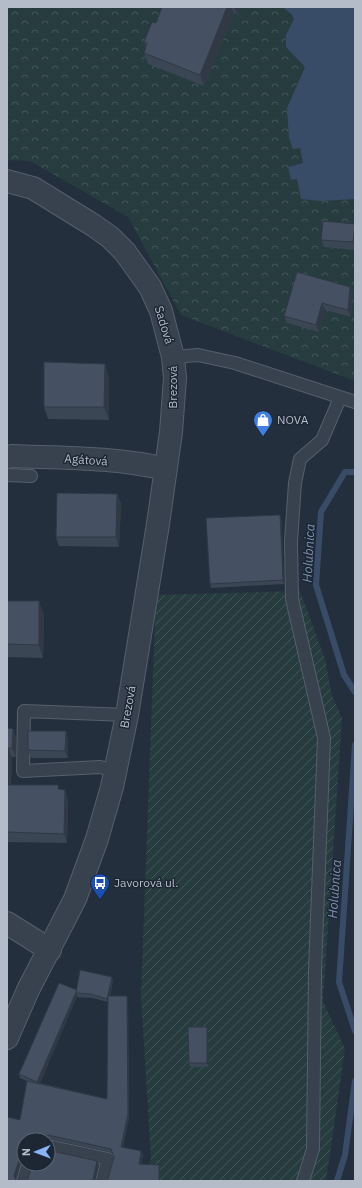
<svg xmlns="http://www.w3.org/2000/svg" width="362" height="1188" viewBox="0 0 362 1188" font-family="'IBM Plex Sans',sans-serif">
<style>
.park{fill:url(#park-crowns)}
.garden{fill:url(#garden-furrows)}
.water{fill:#394c67}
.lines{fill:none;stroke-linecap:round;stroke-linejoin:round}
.stream{stroke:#394c67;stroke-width:6}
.service-casing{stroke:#565f6c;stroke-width:14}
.minor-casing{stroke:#565f6c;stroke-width:24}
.service{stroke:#38414e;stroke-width:12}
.minor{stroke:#38414e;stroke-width:22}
.wall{fill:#3b4654;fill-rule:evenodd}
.shaded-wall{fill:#303945}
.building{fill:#455162;stroke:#303945}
.labels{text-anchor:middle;stroke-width:3;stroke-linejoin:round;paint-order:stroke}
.street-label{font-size:12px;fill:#b4bcc9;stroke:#1d2633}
.poi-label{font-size:12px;fill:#b4bcc9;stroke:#1d2633;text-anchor:start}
.water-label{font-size:13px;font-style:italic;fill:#7c92b1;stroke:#1d2633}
</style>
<defs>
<pattern id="park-crowns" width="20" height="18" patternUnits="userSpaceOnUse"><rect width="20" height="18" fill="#263c3f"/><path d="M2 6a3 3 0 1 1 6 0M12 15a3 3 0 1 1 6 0" fill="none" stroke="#435659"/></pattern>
<pattern id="garden-furrows" width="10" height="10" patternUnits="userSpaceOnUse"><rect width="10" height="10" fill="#263c3f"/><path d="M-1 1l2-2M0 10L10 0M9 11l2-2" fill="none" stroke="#435659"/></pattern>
</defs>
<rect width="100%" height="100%" fill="#242f3e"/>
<polygon class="park" points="7,7 355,7 355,381 181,315 128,217 30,161 7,160"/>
<polygon class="garden" points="300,591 325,659 332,696 342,718 323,1001 345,1049 326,1181 145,1181 151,1158 141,995 156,595"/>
<polygon class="water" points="283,7 355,7 355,199 321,201 301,199 297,179 291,180 288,167 303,163 300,148 293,149 289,138 287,108 305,67 286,47 286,35 294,19 292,15"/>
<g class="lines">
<g class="stream">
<polyline points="355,472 345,472 321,512 316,585 344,675 355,692"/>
<polyline points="355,745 339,982 355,1031"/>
<polyline points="337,1181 345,1155 355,1081"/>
</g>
<defs>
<g id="service">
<polyline points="173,357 198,355 235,363 355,402"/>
<polyline points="7,475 31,476"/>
<polyline points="116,771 100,767 23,771 24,711 127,715"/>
<polyline points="48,1146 108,1159 102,1181"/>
<polyline points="23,1181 28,1164"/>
<polyline points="303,1181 313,1149 315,970 324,738 292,599 291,541 295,483 300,459 322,440 340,398"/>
</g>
<g id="minor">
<polyline points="7,181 33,188 93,225 110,237 125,252 150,287 161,311 173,357 175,378 171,432 158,524 127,715 112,787 97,839 75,899 28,990 7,1038"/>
<path d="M7,457L12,456C62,458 116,457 165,469"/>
<polyline points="7,923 50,950"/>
</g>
</defs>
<use href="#service" class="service-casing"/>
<use href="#minor" class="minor-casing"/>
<use href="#service" class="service"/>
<use href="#minor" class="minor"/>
</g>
<g class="wall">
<polygon points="162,7 241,7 237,15 234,13 204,86 148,64 144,53 146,48 144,42 156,23"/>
<polygon points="355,224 355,250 324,247 321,240"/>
<polygon points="350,287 353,294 351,317 325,310 319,332 287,323 284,316"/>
<polygon points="109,377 109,420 48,419 44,407"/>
<polygon points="117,494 121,504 119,547 59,546 56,537"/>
<polygon points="281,518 284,584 211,588 210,584"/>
<polygon points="7,601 44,614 43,658 7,657"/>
<polygon points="7,728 13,729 16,738 16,757 12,757 11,785 60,789 68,799 67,843 7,842"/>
<polygon points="68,738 68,758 31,758 28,750"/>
<path d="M112,977L113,981L110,996H127L128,1000L129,1118L123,1147L141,1151L143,1155L141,1164L160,1169L108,1179L114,1157L113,1153L50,1139L46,1140H24V1159L21,1162L16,1179V1181H7L20,1120L27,1081L20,1078L19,1074L77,990ZM77,996V997L93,998L108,1002L107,1099L40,1083Z"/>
<polygon points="208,1030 209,1067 190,1067 189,1063"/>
</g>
<g class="shaded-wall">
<polygon points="227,7 231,7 234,13 204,86 200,75"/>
<polygon points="234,7 241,7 237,15"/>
<polygon points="355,224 355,247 353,242"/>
<polygon points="350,287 353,294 351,317 348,310"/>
<polygon points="322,303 325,310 319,332 316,325"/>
<polygon points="105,364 109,377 109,420 104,407"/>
<polygon points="117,494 121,504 119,547 116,537"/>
<polygon points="280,515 281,518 284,584 283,580"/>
<polygon points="39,601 44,614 43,658 39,645"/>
<polygon points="13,729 16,738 16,757 12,748"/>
<polygon points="66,731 68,738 68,758 65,751"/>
<polygon points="8,748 12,757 11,794 8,785"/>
<polygon points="65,790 68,799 67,843 64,834"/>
<polygon points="112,977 113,981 108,1003 107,999"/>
<polygon points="77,990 76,993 77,996 39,1086 37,1082"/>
<polygon points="127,996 128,1000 129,1118 122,1151 121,1147"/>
<polygon points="207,1027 208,1030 209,1067 207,1063"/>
<polygon points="141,1151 143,1155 140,1168 139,1164"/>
<polygon points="24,1154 24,1159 21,1162 16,1179 16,1181 14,1175 20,1158"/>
<polygon points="97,1161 99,1165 95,1181 93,1179"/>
<polygon points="159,1165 160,1169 160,1181 159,1181"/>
</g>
<g class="building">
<polygon points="162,7 227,7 200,75 144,53 147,43 144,42 152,22 156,23"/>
<polygon points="323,221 355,224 353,242 321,240"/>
<polygon points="297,272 350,287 348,310 322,303 316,325 284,316"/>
<polygon points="44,362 105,364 104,407 44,407"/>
<polygon points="57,493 117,494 116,537 56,537"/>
<polygon points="280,515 283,580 210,584 206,518"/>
<polygon points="7,601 39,601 39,645 7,644"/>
<polygon points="7,728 13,729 12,748 8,748 8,785 58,785 58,789 65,790 64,834 7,832"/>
<polygon points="28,731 66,731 65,751 28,750"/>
<polygon points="80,970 112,977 107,999 91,994 76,993"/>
<polygon points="59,983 77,990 37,1082 19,1074"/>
<polygon points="108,996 127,996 128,1114 121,1147 141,1151 139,1164 159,1165 159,1181 106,1181 108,1179 114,1157 111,1149 48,1135 41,1137 40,1140 24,1140 24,1154 20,1158 14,1175 16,1181 7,1181 7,1117 20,1120 27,1081 107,1099"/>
<polygon points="188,1027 207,1027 207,1063 189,1063"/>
<polygon points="48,1150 97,1161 93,1179 95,1181 27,1181 33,1164 48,1164"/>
</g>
<defs>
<symbol id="shop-pin" viewBox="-11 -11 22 30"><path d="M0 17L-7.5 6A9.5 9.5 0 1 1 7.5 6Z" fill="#3f7fe0" stroke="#1d2633"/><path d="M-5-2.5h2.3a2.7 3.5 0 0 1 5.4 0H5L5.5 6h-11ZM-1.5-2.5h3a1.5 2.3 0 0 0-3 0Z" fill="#fff"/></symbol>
<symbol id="bus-pin" viewBox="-11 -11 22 30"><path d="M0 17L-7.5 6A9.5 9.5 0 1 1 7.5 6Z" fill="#1a4fb4" stroke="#1d2633"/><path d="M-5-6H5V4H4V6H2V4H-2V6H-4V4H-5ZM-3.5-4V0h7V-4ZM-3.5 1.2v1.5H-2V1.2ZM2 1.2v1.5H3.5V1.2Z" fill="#fff"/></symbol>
</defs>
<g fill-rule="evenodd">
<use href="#shop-pin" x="252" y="409" width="22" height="30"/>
<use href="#bus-pin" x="89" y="872" width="22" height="30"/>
</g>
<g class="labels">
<g class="street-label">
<text transform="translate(164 325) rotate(73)" y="4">Sadová</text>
<text transform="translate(173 387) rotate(-90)" y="4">Brezová</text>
<text transform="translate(86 460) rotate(4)" y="4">Agátová</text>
<text transform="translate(128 707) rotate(-80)" y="4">Brezová</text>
</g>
<g class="poi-label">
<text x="277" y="424">NOVA</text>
<text x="114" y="887">Javorová ul.</text>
</g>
<g class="water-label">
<text transform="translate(308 553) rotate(-87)" y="5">Holubnica</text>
<text transform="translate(334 889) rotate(-86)" y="5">Holubnica</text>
</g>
</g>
<rect width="362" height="1188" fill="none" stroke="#b4bcc9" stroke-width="16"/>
<g transform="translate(36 1152) rotate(269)"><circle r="19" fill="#1d2633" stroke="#59626f"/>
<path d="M0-3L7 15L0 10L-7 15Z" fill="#8ab4f8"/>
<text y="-6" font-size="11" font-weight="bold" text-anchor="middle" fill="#b4bcc9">N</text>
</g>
</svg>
